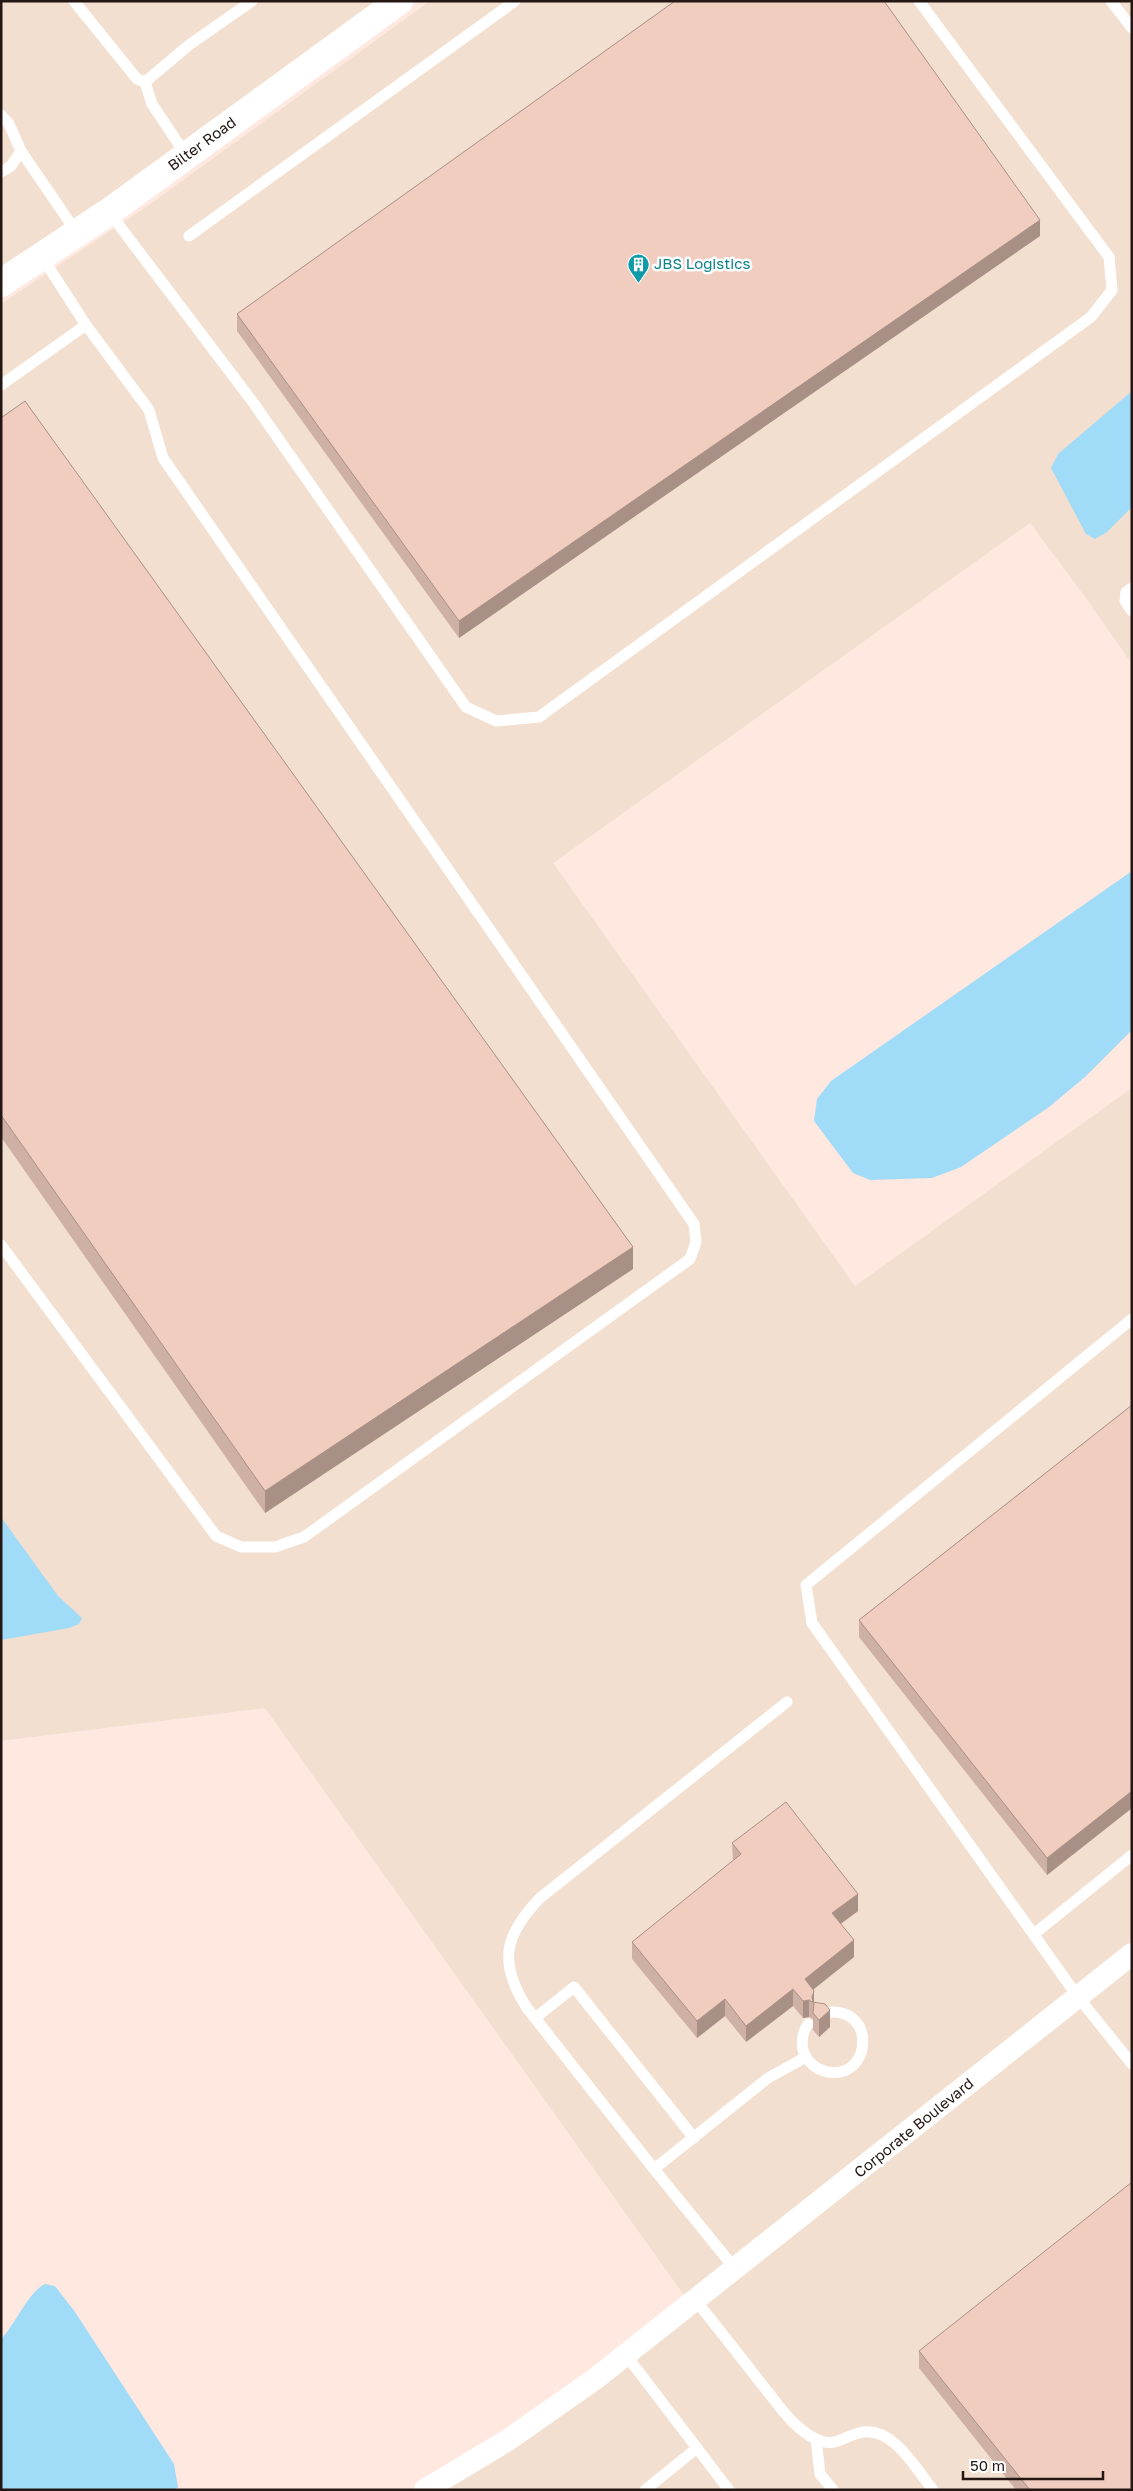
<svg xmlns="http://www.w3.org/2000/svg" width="1133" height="2491" viewBox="0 0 1133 2491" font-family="'Golos Text',sans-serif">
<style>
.industrial{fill:#f2dfcf}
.water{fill:#a0dcf7}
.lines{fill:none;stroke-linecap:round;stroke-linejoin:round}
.service{stroke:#fff;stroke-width:11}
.minor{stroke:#fff;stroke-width:22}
.tertiary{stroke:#fff;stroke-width:28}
.wall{fill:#cfb0a5}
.shaded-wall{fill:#a99086}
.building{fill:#f1cdc0;stroke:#a99086}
.labels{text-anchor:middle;stroke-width:5;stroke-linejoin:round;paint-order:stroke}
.street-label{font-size:15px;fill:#241713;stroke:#fff}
.culture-label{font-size:15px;fill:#0d838f;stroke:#fff;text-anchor:start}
</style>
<rect width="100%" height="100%" fill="#fee8e0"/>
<g class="industrial">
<polygon points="1,1 380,1 130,181 1,268"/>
<polygon points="430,1 1132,1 1132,664 1086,598 1030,523 553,863 855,1286 1132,1088 1132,2490 434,2490 696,2312 265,1708 1,1741 1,304 149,205"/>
</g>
<g class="water">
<polygon points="1132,391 1132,507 1107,532 1095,539 1086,534 1051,468 1058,454"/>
<polygon points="1132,871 1132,1030 1085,1077 1049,1107 961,1167 932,1178 870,1180 853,1173 814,1121 817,1099 831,1081"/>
<polygon points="1,1517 58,1596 82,1618 79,1624 69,1628 1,1640"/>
<path d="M45,2284L55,2286L75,2312L174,2464L178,2487L174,2490H1V2339C16,2324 28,2292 45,2284Z"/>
</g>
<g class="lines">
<g class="service">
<polyline points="74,1 137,79 145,82"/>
<polyline points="1111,1 1132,28"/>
<polyline points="145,82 189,45 252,1"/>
<polyline points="145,82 152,104 186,155"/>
<polyline points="1,115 9,124 21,151 77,233"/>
<polyline points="1,172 11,166 21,151"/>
<polyline points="109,212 252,401 466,707 496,721 539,717 1091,317 1112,290 1109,257 919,1"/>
<polyline points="189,236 515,1"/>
<polyline points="1,385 86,325"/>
<polyline points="1132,588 1126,592 1125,601 1132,611"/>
<polyline points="1,1245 216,1536 241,1547 275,1547 304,1537 690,1259 696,1242 694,1224 163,458 149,410 86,325 42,257"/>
<polyline points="1132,1319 806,1585 812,1623 1078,1997 1132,2064"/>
<polyline points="1034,1934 1132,1855"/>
<polyline points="535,2018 574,1987 694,2138"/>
<path d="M808,2024C803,2031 801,2041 803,2050C806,2060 814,2068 824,2071C874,2085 879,1998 819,2014"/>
<path d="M654,2169L527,2008C498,1963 504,1935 540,1898L787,1702"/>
<polyline points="736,2270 654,2169 768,2078 806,2057"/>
<path d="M696,2301C718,2328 739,2355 760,2382C776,2401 792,2428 816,2439C835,2448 842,2437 859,2433C892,2424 916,2469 933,2490"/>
<polyline points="626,2355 729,2490"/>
<polyline points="816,2439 820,2474 833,2490"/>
<polyline points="645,2490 697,2448"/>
</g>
<polyline class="minor" points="425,2490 508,2440 595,2379 1132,1954"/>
<polyline class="tertiary" points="1,283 109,212 399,1"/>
</g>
<g class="wall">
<polygon points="1040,236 459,638 237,331 237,314"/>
<polygon points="1,418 633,1269 265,1513 1,1137"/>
<polygon points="1132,1405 1132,1808 1047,1875 859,1637 859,1620"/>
<polygon points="732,1843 858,1911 841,1924 854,1957 813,1990 814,2002 830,2027 819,2037 813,2030 813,2019 809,2017 803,2018 793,2006 746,2042 725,2016 697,2038 632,1959 632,1942 733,1861"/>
<polygon points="919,2351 1132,2490 1016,2490 919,2368"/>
</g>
<g class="shaded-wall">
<polygon points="1040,220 1040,236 459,638 459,621"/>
<polygon points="633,1247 633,1269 265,1513 265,1491"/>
<polygon points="1132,1791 1132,1808 1047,1875 1047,1858"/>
<polygon points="858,1894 858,1911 832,1930 832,1913"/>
<polygon points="854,1940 854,1957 805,1996 805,1979"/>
<polygon points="793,1989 793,2006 746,2042 746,2026"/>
<polygon points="814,1991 814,2008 814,2003 812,2001 812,1997"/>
<polygon points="725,1999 725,2016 697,2038 697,2021"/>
<polygon points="809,2000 809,2017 803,2018 803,2001"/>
<polygon points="830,2010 830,2027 819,2037 819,2020"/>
</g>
<g class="building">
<polygon points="675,1 884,1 1040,220 459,621 237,314"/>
<polygon points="25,401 633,1247 265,1491 1,1115 1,418"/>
<polygon points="1132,1405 1132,1791 1047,1858 859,1620"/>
<polygon points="786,1802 858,1894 832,1913 854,1940 805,1979 814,1991 812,1997 813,2002 825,2004 830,2010 819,2020 813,2013 814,2003 809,2000 803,2001 793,1989 746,2026 725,1999 697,2021 632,1942 741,1854 732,1843"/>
<polygon points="1132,2182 1132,2490 1030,2490 919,2351"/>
</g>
<defs>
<symbol id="building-pin" viewBox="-11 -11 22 30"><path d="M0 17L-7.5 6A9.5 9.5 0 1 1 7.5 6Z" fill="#0f9aa8" stroke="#fff"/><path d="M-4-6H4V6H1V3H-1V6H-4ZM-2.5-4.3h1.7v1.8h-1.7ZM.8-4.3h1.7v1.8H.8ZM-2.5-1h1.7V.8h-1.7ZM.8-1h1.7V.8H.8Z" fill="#fff"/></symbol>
</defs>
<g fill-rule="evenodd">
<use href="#building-pin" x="626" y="252" width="25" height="34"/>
</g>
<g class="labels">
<g class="street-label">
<text transform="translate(202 144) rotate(-36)" y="5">Bilter Road</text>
<text transform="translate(914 2128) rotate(-39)" y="5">Corporate Boulevard</text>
</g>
<g class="culture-label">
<text x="654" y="269">JBS Logistics</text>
</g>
</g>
<rect width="1133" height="2491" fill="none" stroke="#241713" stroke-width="5"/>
<path d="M963 2471v8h140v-8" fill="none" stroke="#241713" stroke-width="2.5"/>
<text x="970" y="2471" font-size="15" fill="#241713" stroke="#ffffff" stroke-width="4" paint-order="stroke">50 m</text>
</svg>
